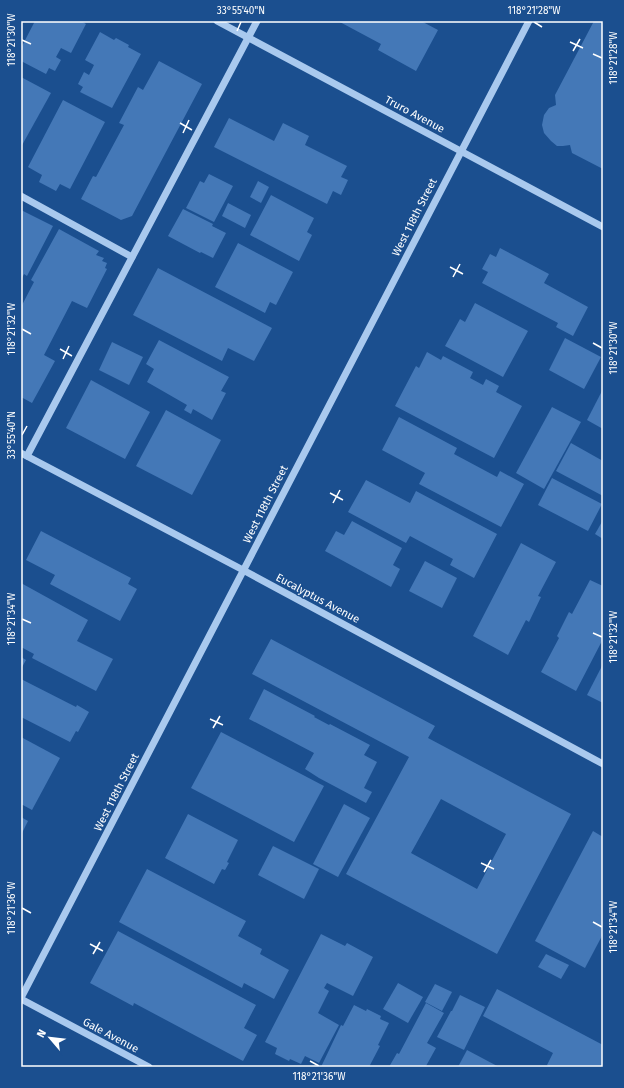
<svg xmlns="http://www.w3.org/2000/svg" width="624" height="1088" viewBox="0 0 624 1088" font-family="'Fira Sans',sans-serif">
<style>
.building{fill:#4478b7;fill-rule:evenodd}
.lines{fill:none;stroke-linecap:round;stroke-linejoin:round}
.minor{stroke:#a9c9ee;stroke-width:7}
.ticks{fill:none;stroke:#fff;stroke-width:1.5}
.labels{text-anchor:middle;stroke-width:3;stroke-linejoin:round;paint-order:stroke}
.street-label{font-size:11px;fill:#fff;stroke:#1b4f8f}
.neatline{fill:none;stroke:#fff;stroke-width:1.5}
.ticks-label{font-size:10px;text-anchor:middle;fill:#fff}
</style>
<rect width="100%" height="100%" fill="#1b4f8f"/>
<g class="building">
<polygon points="35,21 81,21 86,24 71,53 61,48 56,57 61,60 55,71 49,68 46,74 21,61 21,48"/>
<polygon points="338,21 421,21 438,30 416,71 378,50 381,44"/>
<polygon points="594,21 603,21 603,169 572,153 570,145 563,146 557,146 551,141 544,133 542,125 544,115 549,108 556,105 555,95"/>
<polygon points="100,32 114,40 116,38 129,45 128,47 141,54 112,108 80,92 83,87 78,84 84,72 89,75 94,65 85,60"/>
<polygon points="159,61 202,84 132,216 121,220 81,199 93,176 96,177 124,125 119,123 138,87 143,90"/>
<polygon points="21,77 51,93 21,147"/>
<polygon points="63,100 105,122 70,189 60,184 56,191 39,182 42,175 28,167"/>
<polygon points="229,118 274,141 283,123 309,136 305,145 347,166 341,177 348,180 341,195 333,191 327,204 214,147"/>
<polygon points="209,174 233,186 214,222 186,208 200,181 204,183"/>
<polygon points="258,181 269,187 261,203 250,197"/>
<polygon points="271,195 314,218 307,232 312,235 299,261 250,235"/>
<polygon points="228,203 251,215 245,228 222,216"/>
<polygon points="183,209 213,224 212,226 226,233 213,258 201,252 200,253 168,236"/>
<polygon points="21,210 53,226 27,276 24,274 21,280"/>
<polygon points="59,229 99,251 96,255 104,258 102,261 107,263 105,268 107,269 87,308 72,301 44,355 55,361 32,403 21,397 21,307 34,282 31,280"/>
<polygon points="238,243 293,272 276,305 270,302 265,313 215,287"/>
<polygon points="500,248 549,274 544,283 588,307 573,336 556,327 558,323 482,283 488,272 482,269 490,254 496,257"/>
<polygon points="158,268 272,328 254,361 228,348 222,361 133,315"/>
<polygon points="475,303 528,331 503,377 445,346 460,319 465,322"/>
<polygon points="565,338 601,357 584,389 549,370"/>
<polygon points="159,340 229,377 221,391 226,393 212,420 193,409 191,414 184,410 187,405 147,382 154,369 146,364"/>
<polygon points="112,342 143,357 129,385 99,370"/>
<polygon points="427,352 441,360 443,356 473,372 470,378 483,385 486,379 499,386 496,392 522,406 494,458 395,406 416,366 419,368"/>
<polygon points="91,380 150,412 125,459 66,428"/>
<polygon points="603,389 603,429 587,420"/>
<polygon points="552,407 581,422 544,489 516,473"/>
<polygon points="166,410 221,440 192,495 136,466"/>
<polygon points="399,417 457,448 454,454 497,477 500,471 524,484 501,527 419,484 425,473 382,450"/>
<polygon points="571,443 603,461 603,496 556,471"/>
<polygon points="552,478 602,504 588,531 538,505"/>
<polygon points="366,480 410,503 416,491 497,534 474,578 450,565 453,559 410,536 406,543 348,512"/>
<polygon points="603,520 603,539 595,534"/>
<polygon points="352,521 402,548 393,565 400,569 391,587 325,551 336,531 344,535"/>
<polygon points="41,531 131,578 128,584 137,589 120,621 50,584 55,575 26,560"/>
<polygon points="521,543 556,562 538,596 541,597 529,622 526,620 508,655 473,636"/>
<polygon points="425,561 457,578 442,608 409,591"/>
<polygon points="590,580 603,586 603,639 576,691 541,672 559,638 557,636 569,612 572,614"/>
<polygon points="21,583 88,620 77,641 113,659 96,691 32,658 34,654 21,647"/>
<path d="M271,639L435,726L428,738L571,814L497,954L346,874L409,757L252,674ZM441,799L506,834L477,889L411,853Z"/>
<polygon points="21,657 26,660 21,669"/>
<polygon points="603,664 603,703 587,695"/>
<polygon points="21,679 76,707 77,705 89,712 78,732 76,731 70,742 21,717"/>
<polygon points="264,689 315,716 314,717 329,725 330,724 370,745 364,755 377,762 364,788 372,792 366,803 319,778 305,769 314,753 249,719"/>
<polygon points="221,732 324,786 294,842 191,788"/>
<polygon points="21,737 60,758 32,810 21,804"/>
<polygon points="344,804 370,818 338,877 313,864"/>
<polygon points="188,814 238,840 227,862 229,863 225,870 222,869 214,884 165,858"/>
<polygon points="21,817 28,821 21,835"/>
<polygon points="593,831 603,837 603,934 585,968 535,941"/>
<polygon points="273,846 319,869 304,899 258,875"/>
<polygon points="147,869 246,921 238,936 262,949 260,954 289,970 274,999 244,983 242,988 119,922"/>
<polygon points="118,931 256,1005 244,1028 257,1035 243,1061 134,1003 133,1006 90,983"/>
<polygon points="321,934 345,946 347,943 373,957 353,996 327,983 324,988 329,991 318,1013 339,1025 319,1063 305,1056 301,1064 290,1059 289,1061 275,1054 277,1048 265,1042"/>
<polygon points="546,954 569,965 561,979 538,967"/>
<polygon points="398,983 423,997 408,1023 383,1009"/>
<polygon points="435,984 452,992 442,1011 425,1002"/>
<polygon points="497,989 603,1045 603,1067 550,1067 547,1065 553,1053 483,1016"/>
<polygon points="460,995 485,1007 464,1050 437,1037 451,1011 452,1011"/>
<polygon points="426,1003 444,1013 427,1043 436,1048 426,1066 429,1067 389,1067 397,1053 399,1054"/>
<polygon points="354,1005 366,1011 367,1009 381,1016 380,1019 389,1023 378,1045 380,1046 369,1067 321,1067 341,1025 343,1026"/>
<polygon points="467,1050 499,1067 458,1067"/>
</g>
<g class="lines">
<g class="minor">
<polyline points="217,21 603,227"/>
<polyline points="21,196 132,257"/>
<polyline points="21,453 243,570 603,764"/>
<polyline points="27,456 257,21"/>
<polyline points="21,998 529,21"/>
<polyline points="21,999 149,1067"/>
</g>
</g>
<path class="ticks" d="M534,22L542,27M237,31L241,22M22,40L31,44M570,42L583,48M573,51L580,39M593,54L602,58M180,123L192,130M183,133L189,120M450,267L463,274M453,277L460,264M22,329L31,334M593,343L602,348M60,349L72,356M63,359L69,346M22,435L27,426M330,493L343,500M333,503L340,490M22,619L31,623M593,633L602,637M210,719L223,725M213,728L220,716M481,863L494,869M484,872L491,860M22,908L31,913M593,922L602,927M90,944L103,951M93,954L100,942M310,1061L319,1066"/>
<g class="labels">
<g class="street-label">
<text transform="translate(415 114) rotate(28)" y="4">Truro Avenue</text>
<text transform="translate(414 217) rotate(-63)" y="4">West 118th Street</text>
<text transform="translate(265 504) rotate(-63)" y="4">West 118th Street</text>
<text transform="translate(318 598) rotate(28)" y="4">Eucalyptus Avenue</text>
<text transform="translate(116 792) rotate(-63)" y="4">West 118th Street</text>
<text transform="translate(111 1035) rotate(28)" y="4">Gale Avenue</text>
</g>
</g>
<rect width="624" height="1088" fill="none" stroke="#1b4f8f" stroke-width="44"/>
<g transform="translate(50 1038) rotate(298)" stroke="#1b4f8f" stroke-width="3" paint-order="stroke">
<path d="M0-3L7 15L0 10L-7 15Z" fill="#ffffff"/>
<text y="-6" font-size="11" font-weight="bold" text-anchor="middle" fill="#ffffff">N</text>
</g>
<rect x="22" y="22" width="580" height="1044" class="neatline"/>
<g class="ticks-label">
<text x="241" y="14">33°55'40"N</text>
<text x="534" y="14">118°21'28"W</text>
<text transform="translate(11 40) rotate(-90)" y="4">118°21'30"W</text>
<text transform="translate(613 58) rotate(-90)" y="4">118°21'28"W</text>
<text transform="translate(11 329) rotate(-90)" y="4">118°21'32"W</text>
<text transform="translate(613 348) rotate(-90)" y="4">118°21'30"W</text>
<text transform="translate(11 435) rotate(-90)" y="4">33°55'40"N</text>
<text transform="translate(11 619) rotate(-90)" y="4">118°21'34"W</text>
<text transform="translate(613 637) rotate(-90)" y="4">118°21'32"W</text>
<text transform="translate(11 908) rotate(-90)" y="4">118°21'36"W</text>
<text transform="translate(613 927) rotate(-90)" y="4">118°21'34"W</text>
<text x="319" y="1080">118°21'36"W</text>
</g>
</svg>
